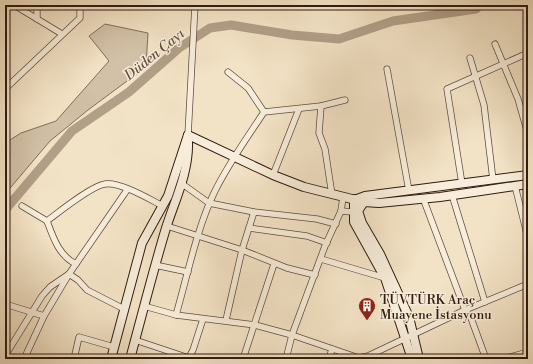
<svg xmlns="http://www.w3.org/2000/svg" width="533" height="364" viewBox="0 0 533 364" font-family="'Libre Bodoni',serif">
<style>
.green{fill:#d2c1a7;stroke:#816e5b}
.lines{fill:none;stroke-linecap:round;stroke-linejoin:round}
.river{stroke:#b19f88;stroke-width:9}
.minor-casing{stroke:#614d3d;stroke-width:7}
.secondary-casing{stroke:#301b0f;stroke-width:10}
.minor{stroke:#f7edda;stroke-width:5.5}
.secondary{stroke:#f7edda;stroke-width:8}
.labels{text-anchor:middle;stroke-width:3;stroke-linejoin:round;paint-order:stroke}
.poi-label{font-size:13px;fill:#301b0f;stroke:#f7edda;text-anchor:start}
.water-label{font-size:14px;font-style:italic;fill:#64503f;stroke:#f7edda}
</style>
<rect width="100%" height="100%" fill="#f3e3c6"/>
<filter id="stains"><feTurbulence type="fractalNoise" baseFrequency=".005" numOctaves="4"/><feColorMatrix values="0 0 0 0 .2 0 0 0 0 .09 0 0 0 0 .02 0 0 0 .5 -.17"/></filter>
<radialGradient id="worn" r=".72"><stop offset=".6" stop-color="#630" stop-opacity="0"/><stop offset="1" stop-color="#630" stop-opacity=".3"/></radialGradient>
<polygon class="green" points="105,24 148,33 146,67 88,110 50,141 5,194 5,143 21,133 56,121 109,61 89,36"/>
<g class="lines">
<polyline class="river" points="5,210 72,131 129,92 179,48 210,28 231,25 292,35 339,39 393,21 476,9 480,5"/>
<defs>
<g id="minor">
<polyline points="14,5 62,34"/>
<polyline points="37,19 37,5"/>
<polyline points="495,44 518,99 528,134"/>
<polyline points="470,58 484,105 493,180"/>
<polyline points="387,69 409,191"/>
<polyline points="5,89 80,18 80,5"/>
<polyline points="321,106 319,133 325,149 332,195"/>
<polyline points="264,112 321,106 345,100"/>
<polyline points="188,135 195,5"/>
<polyline points="273,175 299,109"/>
<polyline points="181,183 209,203 254,212 317,219 336,224"/>
<polyline points="462,184 447,89 528,53"/>
<polyline points="515,186 528,238"/>
<polyline points="452,195 485,302"/>
<polyline points="423,198 465,310 471,318 486,359"/>
<polyline points="22,206 47,221"/>
<polyline points="341,211 353,212"/>
<polyline points="167,226 242,250 287,268 315,275"/>
<polyline points="249,228 307,236 327,243"/>
<polyline points="321,259 385,278"/>
<path d="M76,264C59,256 53,237 47,221C59,212 91,186 105,184C121,182 149,199 163,206"/>
<polyline points="155,265 188,272"/>
<polyline points="5,304 44,316"/>
<polyline points="144,306 176,315 255,325 292,335 359,358 368,356 465,310 528,284"/>
<path d="M176,315C187,277 197,228 214,193C228,164 247,138 264,112L248,88L228,72"/>
<polyline points="226,320 242,250 254,212"/>
<polyline points="135,340 192,359"/>
<polyline points="5,356 42,296 50,287 69,274 78,280 87,290 124,309"/>
<polyline points="24,359 44,316 69,274 127,190"/>
<polyline points="74,359 79,337 114,347"/>
<polyline points="188,359 193,350 203,319"/>
<polyline points="243,359 274,264"/>
<polyline points="286,359 292,335 325,246 341,211 343,197"/>
<polyline points="329,359 332,349"/>
<polyline points="503,359 528,352"/>
</g>
<g id="secondary">
<polyline points="188,135 273,175 304,187 364,202 379,203 440,197 528,184"/>
<polyline points="354,199 354,222 385,278 412,359"/>
<polyline points="357,199 365,196 528,175"/>
<polyline points="364,202 358,211 362,223 380,254 409,317 419,359"/>
<polyline points="111,359 142,243 168,196 188,135"/>
<path d="M130,359C142,315 153,271 166,228C175,200 189,172 188,142"/>
</g>
</defs>
<use href="#minor" class="minor-casing"/>
<use href="#secondary" class="secondary-casing"/>
<use href="#minor" class="minor"/>
<use href="#secondary" class="secondary"/>
</g>
<defs>
<symbol id="building-pin" viewBox="-11 -11 22 30"><path d="M0 17L-7.5 6A9.5 9.5 0 1 1 7.5 6Z" fill="#8f2418" stroke="#f7edda"/><path d="M-4-6H4V6H1V3H-1V6H-4ZM-2.5-4.3h1.7v1.8h-1.7ZM.8-4.3h1.7v1.8H.8ZM-2.5-1h1.7V.8h-1.7ZM.8-1h1.7V.8H.8Z" fill="#fff"/></symbol>
</defs>
<g fill-rule="evenodd">
<use href="#building-pin" x="357" y="296" width="20" height="27"/>
</g>
<g class="labels">
<g class="poi-label">
<text x="380" y="304">TÜVTÜRK Araç<tspan x="380" dy="15">Muayene İstasyonu</tspan></text>
</g>
<g class="water-label">
<text transform="translate(154 54) rotate(-39)" y="5">Düden Çayı</text>
</g>
</g>
<rect width="533" height="364" fill="none" stroke="#f3e3c6" stroke-width="20"/>
<rect x="6" y="6" width="521" height="352" fill="none" stroke="#301b0f" stroke-width="2"/>
<rect x="10" y="10" width="513" height="344" fill="none" stroke="#301b0f"/>
<rect width="100%" height="100%" filter="url(#stains)"/>
<rect width="100%" height="100%" fill="url(#worn)"/>
</svg>
